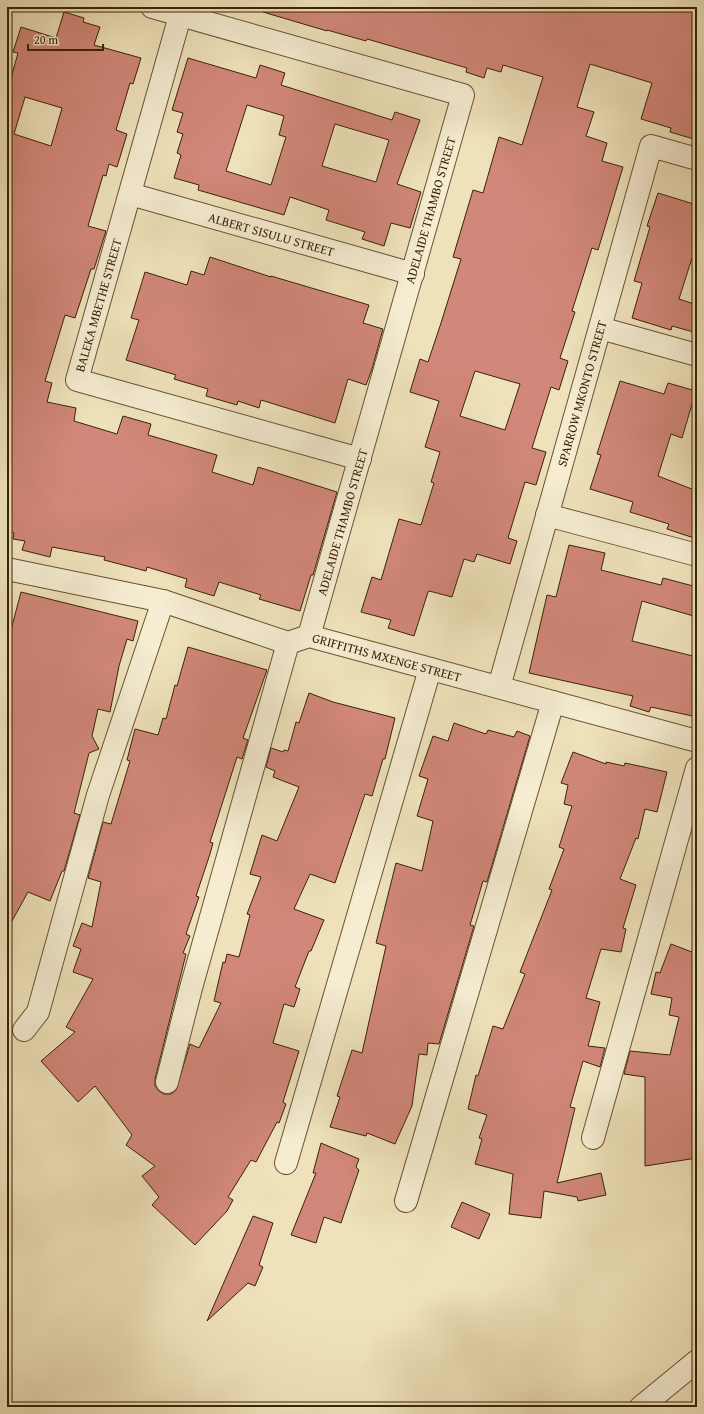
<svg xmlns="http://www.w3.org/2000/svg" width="704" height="1414" viewBox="0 0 704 1414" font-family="'Gentium Book Plus',serif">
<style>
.building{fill:#d18779;stroke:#382305;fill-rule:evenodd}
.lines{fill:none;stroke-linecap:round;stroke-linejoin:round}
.minor-casing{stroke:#665332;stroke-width:24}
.minor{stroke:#f5ecd2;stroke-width:22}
.labels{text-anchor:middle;stroke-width:3.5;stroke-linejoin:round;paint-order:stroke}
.street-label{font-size:13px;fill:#382305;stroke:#f5ecd2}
</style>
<rect width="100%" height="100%" fill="#efe2ba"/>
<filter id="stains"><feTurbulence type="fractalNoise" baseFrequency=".005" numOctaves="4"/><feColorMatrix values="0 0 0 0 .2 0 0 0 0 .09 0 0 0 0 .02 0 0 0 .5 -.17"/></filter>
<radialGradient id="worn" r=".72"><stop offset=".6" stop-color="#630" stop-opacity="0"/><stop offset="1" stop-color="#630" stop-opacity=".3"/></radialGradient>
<g class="building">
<path d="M264,7H681L697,12V140L670,132L671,128L641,119L652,83L590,64L577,107L594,112L586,136L607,143L602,161L623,167L598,250L592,248L572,311L575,312L560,358L568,361L559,390L551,387L532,448L546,452L536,485L525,482L508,538L517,541L510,564L477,554L474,562L464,559L452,597L429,591L428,592L414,636L388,628L391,620L361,612L372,577L381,580L399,519L421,525L434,483L431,482L440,452L425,447L439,401L410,392L420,359L428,362L441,323L461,259L453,257L473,190L483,193L499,137L522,145L543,77L503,65L501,72L487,68L484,78L466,72L467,68L367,39L366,41L327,30V31L263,12ZM475,371L520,384L505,430L460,416Z"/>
<path d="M64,12L84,18L83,22L100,27L94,45L141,58L133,84L130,83L116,130L127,134L117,167L109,164L106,176L103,175L88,226L106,231L94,269H91L75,318L65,315L45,381L52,383L47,402L76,408L74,421L117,434L123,416L151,424L148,435L217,455L212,472L253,485L258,467L337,492L313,575H311L300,611L259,599L261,595L219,582L214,596L185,587L187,579L147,567L146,571L104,560L105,557L52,547L50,557L22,550L25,541L13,539L14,533L7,531V92L18,53L13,52L21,27L56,38ZM25,97L62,108L51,146L14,134Z"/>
<path d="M188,58L256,78L260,65L285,73L281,85L392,120L395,112L420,120L397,184L421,192L410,228L391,223L384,246L362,239L365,232L326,220L329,210L290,197L284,215L198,190L199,185L174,178L181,155L177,153L183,134L177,132L183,113L172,110ZM247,105L284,116L279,135L286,137L271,185L226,171ZM335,124L389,140L376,182L322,166Z"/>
<polygon points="658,193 697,205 697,259 692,258 679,299 697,305 697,333 672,326 671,330 632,318 642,283 634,281 650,227 647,226"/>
<polygon points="210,257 271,277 271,276 369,305 363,323 383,329 372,369 366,385 348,379 335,423 261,400 259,408 238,401 237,405 206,396 208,389 174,379 176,375 126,360 139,320 131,318 145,272 187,285 191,271 204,275"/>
<polygon points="620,381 664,394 668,383 696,391 682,438 671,434 658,476 697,491 697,539 667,529 669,524 630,512 633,502 590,489 601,455 597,454"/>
<polygon points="569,545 605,553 601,570 661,585 663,578 697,587 697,617 642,601 632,641 697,657 697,717 651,707 649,712 630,706 633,696 529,673 547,595 556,597"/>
<polygon points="21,592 138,621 133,641 127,639 119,666 110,712 98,709 92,736 99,749 89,753 74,813 80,815 64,871 62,871 50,901 28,892 7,930 7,645"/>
<polygon points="188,647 267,670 243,738 248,740 242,759 237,757 210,842 213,843 210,854 196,896 199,897 186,934 190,936 183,953 186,954 155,1079 155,1086 159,1091 164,1094 171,1094 176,1090 190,1044 199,1048 221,1003 214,1001 223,962 225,963 227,954 239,957 250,915 247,914 261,877 250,874 262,835 277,841 299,787 273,777 275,771 266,767 271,748 283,752 284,750 288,751 296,722 299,723 309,693 333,702 395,718 385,759 383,759 372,796 365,794 335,883 310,874 294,909 324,920 311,951 309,951 295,987 300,989 294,1007 284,1004 273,1043 299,1051 283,1102 286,1104 279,1123 277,1122 256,1162 251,1160 228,1197 233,1200 227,1211 195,1245 152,1205 159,1197 142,1176 155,1166 126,1145 132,1135 95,1086 78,1102 41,1061 75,1032 66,1027 93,979 73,972 81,949 73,946 82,923 92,927 101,882 88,878 103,822 111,824 130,761 127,760 135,729 158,735 163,718 166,719 175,685 177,686"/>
<polygon points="454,723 486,734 488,730 514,737 517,731 530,736 487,882 483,881 470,925 474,926 439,1044 428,1043 427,1055 419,1054 412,1106 395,1144 367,1133 366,1136 330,1127 340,1097 337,1096 352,1050 362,1053 386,946 376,943 396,863 422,871 433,821 417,816 428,779 419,776 433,736 448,741"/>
<polygon points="573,752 606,764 606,762 624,766 625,763 667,772 657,812 645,809 638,839 636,838 620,879 636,885 623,928 626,929 621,952 601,949 586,998 600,1002 588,1046 605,1048 600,1067 583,1061 570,1107 575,1108 557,1183 601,1173 606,1195 578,1201 577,1197 544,1191 541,1218 509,1214 513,1174 475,1164 482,1139 479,1138 487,1115 468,1109 476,1075 478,1076 493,1026 503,1029 525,974 520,972 552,890 549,889 564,849 559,847 572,806 564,804 568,785 561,783"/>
<polygon points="671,944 697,954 697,1158 645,1166 645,1077 624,1074 630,1051 670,1055 679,1017 669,1015 672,998 651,994 656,972 660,973"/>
<polygon points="321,1143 359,1159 356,1167 359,1170 341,1223 324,1217 316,1243 291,1235 316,1173 313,1173"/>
<polygon points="462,1202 490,1214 479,1239 451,1227"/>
<polygon points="253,1216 273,1223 259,1265 263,1267 255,1286 248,1283 207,1321"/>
</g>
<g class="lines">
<defs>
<g id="minor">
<polyline points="152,7 463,95 309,636"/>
<polyline points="180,16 77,380 360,459"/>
<path id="s1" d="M130,194L413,274"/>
<polyline points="600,328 697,355"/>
<polyline points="547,515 697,555"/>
<path id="s2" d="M7,569L163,601L288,643L309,636L697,741"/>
<path id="s3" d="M499,687L651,146L697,159"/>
<polyline points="24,1030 38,1012 98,795 163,601"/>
<polyline points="167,1082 191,988 288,643"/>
<polyline points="593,1138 697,768"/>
<polyline points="286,1163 430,669"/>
<polyline points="406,1201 553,702"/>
<polyline points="641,1407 697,1361"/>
</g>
</defs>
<use href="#minor" class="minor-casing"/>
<use href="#minor" class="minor"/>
</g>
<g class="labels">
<g class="street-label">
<text transform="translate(430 210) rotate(-74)" y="5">ADELAIDE THAMBO STREET</text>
<text dy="5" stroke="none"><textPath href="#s1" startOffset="147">ALBERT SISULU STREET</textPath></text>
<text transform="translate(98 305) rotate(-74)" y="5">BALEKA MBETHE STREET</text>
<text dy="5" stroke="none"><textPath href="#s3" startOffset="305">SPARROW MKONTO STREET</textPath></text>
<text transform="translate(342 522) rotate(-74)" y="5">ADELAIDE THAMBO STREET</text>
<text dy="5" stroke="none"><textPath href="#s2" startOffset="394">GRIFFITHS MXENGE STREET</textPath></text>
</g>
</g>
<rect width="704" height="1414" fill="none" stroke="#efe2ba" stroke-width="24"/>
<rect x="8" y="8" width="688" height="1398" fill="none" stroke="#382305" stroke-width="2"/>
<rect x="12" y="12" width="680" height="1390" fill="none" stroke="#382305"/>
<path d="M28 44v6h75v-6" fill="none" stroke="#382305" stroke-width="2"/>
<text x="34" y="44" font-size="12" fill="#382305" stroke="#f5ecd2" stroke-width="3" paint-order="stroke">20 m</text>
<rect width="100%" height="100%" filter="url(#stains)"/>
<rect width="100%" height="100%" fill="url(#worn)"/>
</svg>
